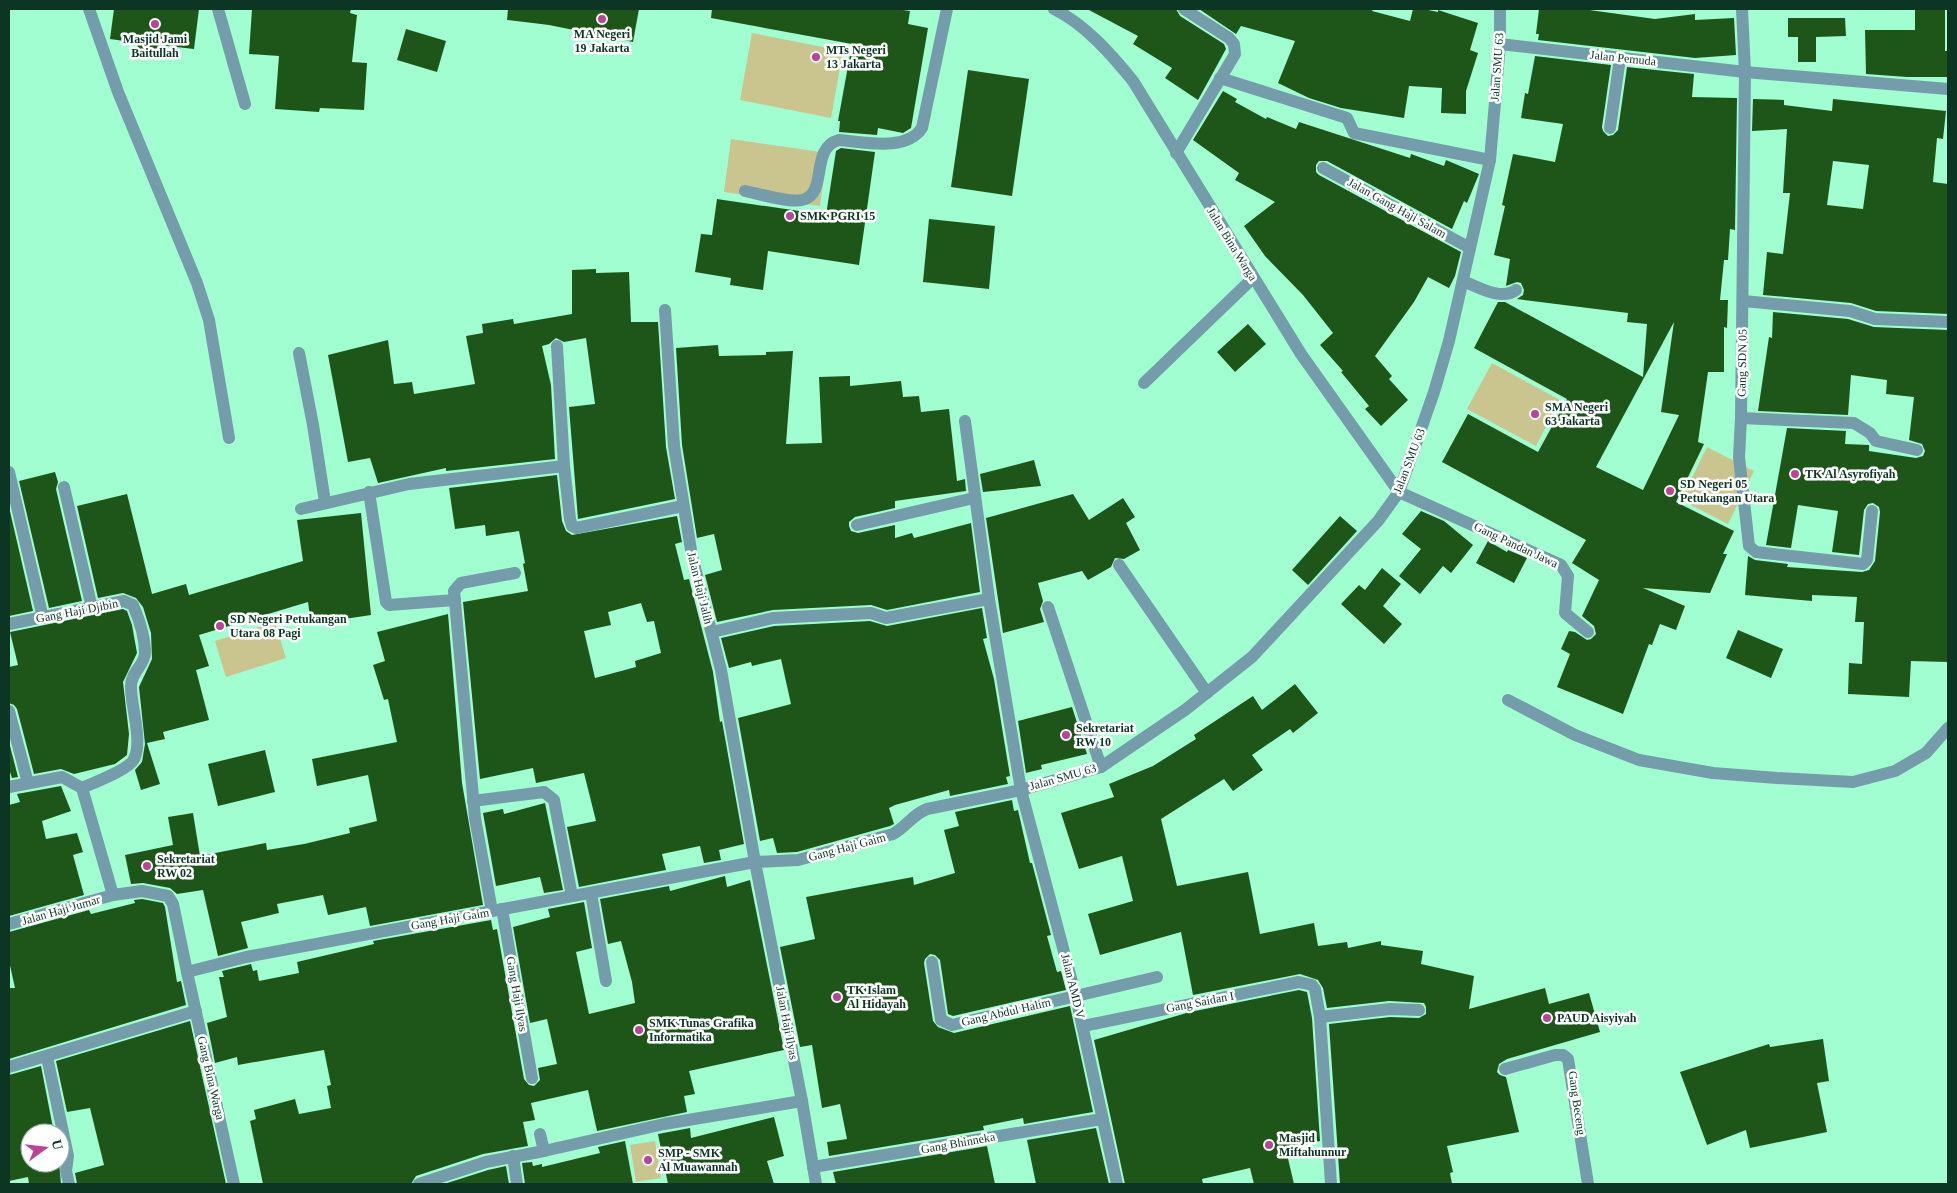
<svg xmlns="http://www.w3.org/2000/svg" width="1957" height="1193" viewBox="0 0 1957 1193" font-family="'Times New Roman',serif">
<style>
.green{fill:#cac48e}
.building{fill:#1e5619;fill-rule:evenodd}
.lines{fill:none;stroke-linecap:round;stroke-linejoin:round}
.minor{stroke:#749cab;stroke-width:12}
.poi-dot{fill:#bb4296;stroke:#fff;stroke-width:2}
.labels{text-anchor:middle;stroke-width:5;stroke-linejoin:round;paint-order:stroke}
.poi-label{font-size:12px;font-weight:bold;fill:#0d3524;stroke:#fff;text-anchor:start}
.street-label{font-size:12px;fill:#0d3524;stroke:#fff}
</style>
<rect width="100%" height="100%" fill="#a1fed1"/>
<g class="green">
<polygon points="752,33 843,51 831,118 740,100"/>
<polygon points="731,139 827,153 820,206 724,192"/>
<polygon points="1492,363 1560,400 1536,446 1467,409"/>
<polygon points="1707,447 1754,471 1728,524 1681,500"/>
<polygon points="275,622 286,658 226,677 215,641"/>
<polygon points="655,1141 661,1178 636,1182 630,1145"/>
</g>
<g class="building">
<polygon points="114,9 199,9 194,49 159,45 158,54 137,51 138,43 110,39"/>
<polygon points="252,9 351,9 350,13 357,15 352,62 367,63 364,110 320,108 319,112 275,109 279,56 249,54"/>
<polygon points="508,9 639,9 633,42 549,25 507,20"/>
<polygon points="712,9 896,9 910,11 908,24 928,28 911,128 903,133 878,128 877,135 839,132 840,121 838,121 852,44 711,18"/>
<polygon points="1087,9 1176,9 1180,16 1224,44 1226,49 1198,100 1165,78 1172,68 1133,44 1138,36"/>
<polygon points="1199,9 1373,9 1372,11 1410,21 1413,9 1423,9 1438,12 1438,10 1478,23 1470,50 1478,53 1466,91 1466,114 1441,113 1442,88 1409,86 1404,118 1341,108 1309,98 1278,83 1295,41 1241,26 1236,34"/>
<polygon points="1539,9 1582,9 1655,19 1695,14 1695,20 1734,18 1736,55 1695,58 1538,40 1539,34 1536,34"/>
<polygon points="1915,9 1945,9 1945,51 1948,51 1948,77 1907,77 1866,74 1865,30 1915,30"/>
<polygon points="1788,18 1845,18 1846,36 1816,37 1816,62 1798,62 1798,37 1788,37"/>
<polygon points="406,29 446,41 437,72 397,60"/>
<path d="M1535,56L1611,65L1602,127L1603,131L1608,136L1613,135L1618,130L1627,67L1694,74L1692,97L1737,98L1735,230L1730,229L1728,260H1724L1720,300H1728L1727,328L1724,327V372H1708L1698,442L1704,444L1676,502L1734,531L1723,554H1727L1710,593L1643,588L1685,606L1676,630L1660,624L1652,645L1649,644L1623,714L1557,687L1570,654L1561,649L1569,631L1575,632L1587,640L1591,639L1596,634L1594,626L1582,616L1599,580L1572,563L1586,540L1442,462L1468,414L1538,452L1567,399L1474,348L1498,302H1505L1643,377L1647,324L1627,322L1628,313L1517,299L1523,295L1524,290L1521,283L1517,282L1506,286L1510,259L1494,255L1505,206L1502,205L1513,154L1555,162L1563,124L1521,118L1525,93L1528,94ZM1674,322L1661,412L1679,415L1643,490L1596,467Z"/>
<polygon points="968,70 1029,79 1012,196 951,187"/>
<polygon points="1223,91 1237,99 1235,102 1266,119 1267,117 1296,129 1299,122 1410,158 1411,154 1444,166 1446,160 1479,174 1467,203 1464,201 1452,229 1327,161 1319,161 1316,165 1316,172 1319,175 1461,252 1455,276 1449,288 1428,277 1414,302 1375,356 1392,376 1389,379 1408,400 1381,426 1365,409 1369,406 1341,372 1343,371 1320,345 1333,333 1303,295 1265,256 1244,226 1275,202 1235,180 1239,173 1193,140"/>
<path d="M1753,99L1784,100V105L1832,111L1833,99L1946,111L1943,139L1937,138L1933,182L1948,184V314L1876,311L1851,303L1763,295L1767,252L1783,254L1790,193H1783L1787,129L1752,131ZM1833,161L1869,165L1863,209L1827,205Z"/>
<polygon points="841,148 875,152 859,265 768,251 763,290 730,285 731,278 695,272 701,234 712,235 717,199 826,215 836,151"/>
<polygon points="929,219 995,226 989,289 923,282"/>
<polygon points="596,269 596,273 629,272 631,322 658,322 666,447 675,499 578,519 569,407 595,404 586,338 564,342 556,338 549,344 542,346 551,385 555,459 446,471 446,468 378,483 370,458 348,462 328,355 388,340 394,384 412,382 414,394 475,384 466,336 483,333 482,324 513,319 514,324 572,314 572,270"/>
<polygon points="1773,312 1848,319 1874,327 1948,330 1948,662 1911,661 1909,697 1848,694 1849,663 1862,664 1864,622 1855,622 1857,597 1812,595 1812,601 1745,595 1748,556 1755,560 1788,564 1787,567 1862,572 1869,570 1875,561 1880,512 1879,507 1873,503 1868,504 1864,510 1859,555 1832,552 1838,511 1798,505 1791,548 1766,545 1787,428 1846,431 1845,444 1869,445 1869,451 1916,458 1923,456 1925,451 1922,444 1909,440 1914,397 1886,394 1887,380 1851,375 1848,415 1758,411 1769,337 1772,338"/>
<polygon points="1248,324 1266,344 1235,372 1217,352"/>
<polygon points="718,345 719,356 766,355 766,352 793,351 786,444 822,443 819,377 850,376 850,386 901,381 903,397 919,396 921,412 949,409 957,481 965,479 966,491 895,501 895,508 855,517 849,522 849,526 851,531 858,533 895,525 895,538 912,533 914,538 971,523 980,592 887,610 871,605 773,610 717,622 705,575 722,570 714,534 697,538 682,445 676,348"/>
<polygon points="1034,460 1041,486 983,492 980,474"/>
<polygon points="55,472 58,482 56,489 82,601 49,608 19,481"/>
<path d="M557,475L562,521L566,531L572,535L677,516L682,542L675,544L684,580L689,579L713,672L720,722L722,721L744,844L719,850L721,860L704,863L700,846L662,854L666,870L579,887L567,827L596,821L584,773L536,783L533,768L480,779L463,602L528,591L523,564L525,563L519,531L486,536L485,525L455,529L449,488ZM641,603L647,622L654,621L661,653L635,661L636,667L595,678L584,631L611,625L608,612Z"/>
<polygon points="127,494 152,594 186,584 189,595 303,561 297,520 361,513 371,615 311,624 308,602 199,635 209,666 196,670 209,720 163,732 165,739 147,743 160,784 141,790 135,770 142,762 145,744 139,687 152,659 151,633 143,607 136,598 123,593 98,598 77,506"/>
<polygon points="1073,494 1089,520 1123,498 1135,517 1126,523 1140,550 1124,559 1115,558 1111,567 1088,580 1082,571 1038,583 1043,601 1040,609 1044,622 1003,633 986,518"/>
<polygon points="9,507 33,611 9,616"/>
<polygon points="1421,511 1444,521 1473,545 1451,573 1443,566 1420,594 1399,576 1421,549 1402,534"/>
<polygon points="1340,516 1357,531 1308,585 1292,570"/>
<polygon points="1488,541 1507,552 1508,550 1527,558 1514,583 1476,563"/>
<polygon points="1382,568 1401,584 1383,606 1402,624 1384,644 1341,604 1359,585 1365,590"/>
<polygon points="982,608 987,638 983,639 994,679 1010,776 1006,777 1008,784 950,796 949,790 895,805 889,808 894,824 890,826 797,852 777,853 773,838 760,841 738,718 791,704 781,659 752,666 751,662 729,668 721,638 774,626 870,621 887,626"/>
<polygon points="123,609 127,611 132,625 137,653 123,682 129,734 127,755 115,764 74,774 61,769 34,774 17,709 14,705 9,703 9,667 18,665 10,632"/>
<polygon points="448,614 462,783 483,905 370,926 366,907 328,915 323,895 277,904 279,913 241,922 248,948 218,956 203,890 177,894 170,888 143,883 131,884 125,855 173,845 168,817 193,813 200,856 266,843 267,850 304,844 350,833 349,828 377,821 368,775 317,786 312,759 397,742 388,699 384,700 373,665 385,661 377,632"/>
<polygon points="1738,630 1783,649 1771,678 1726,658"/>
<polygon points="1295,684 1318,713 1293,733 1290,729 1252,755 1263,770 1233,791 1224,779 1161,819 1177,886 1248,872 1260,934 1314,923 1318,946 1347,942 1348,948 1381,941 1381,945 1423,951 1421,964 1474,976 1469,1009 1545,988 1549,1004 1589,993 1600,1032 1507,1059 1499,1064 1497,1072 1500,1075 1506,1077 1519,1132 1447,1146 1453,1172 1450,1173 1452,1184 1340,1184 1329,1024 1390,1017 1419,1018 1426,1014 1426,1007 1424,1003 1389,1001 1327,1008 1323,988 1318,980 1300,974 1193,995 1181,932 1100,955 1088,914 1133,901 1122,856 1079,869 1061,813 1114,797 1109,784 1153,766 1196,739 1194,735 1253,696 1262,710"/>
<polygon points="1072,707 1087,754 1041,765 1042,769 1026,773 1018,721"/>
<polygon points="9,742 18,777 12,778 9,769"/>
<polygon points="265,750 275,792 218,806 208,764"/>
<polygon points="61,786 71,811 42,821 46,839 77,833 83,852 73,855 84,895 9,916 9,805 20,802 17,794"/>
<polygon points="1012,800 1014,811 1018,810 1030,863 1032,863 1051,935 1047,936 1057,972 1061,971 1066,990 953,1016 948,1014 940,960 935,955 930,954 925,959 924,963 933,1021 938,1027 954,1033 1070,1006 1093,1112 1024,1124 1023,1118 983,1126 984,1130 829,1156 827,1142 847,1139 840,1104 822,1108 812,1045 800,1047 780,947 815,939 806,897 913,877 914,885 955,873 944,830 959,826 955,812"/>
<polygon points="545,803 563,890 544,893 540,877 496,886 483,813 503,809 504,814"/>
<polygon points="725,876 727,887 750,880 784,1050 689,1071 695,1094 684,1096 687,1112 597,1131 588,1090 531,1103 535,1120 523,1122 528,1146 483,1154 416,1176 411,1184 263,1184 250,1121 256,1119 254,1110 295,1099 299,1114 331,1108 327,1086 331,1085 324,1050 238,1065 237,1057 215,1063 207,1023 227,1017 219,977 224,977 222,971 251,964 253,971 257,970 259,981 299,973 297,962 374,944 373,941 491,920 493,930 497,929 524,1079 529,1085 534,1086 540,1080 538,1068 557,1064 547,1019 530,1023 513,927 550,917 548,909 584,902 592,948 576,952 589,1014 635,1003 632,982 621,941 608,944 600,899 669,886 670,891"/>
<polygon points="142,899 163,903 165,907 177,982 181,981 186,1005 9,1059 9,988 15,988 9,961 9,932 89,910 91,914 135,903 134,900"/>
<polygon points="1299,990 1307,992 1312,1018 1320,1141 1286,1150 1294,1184 1254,1184 1250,1168 1202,1179 1203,1184 1125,1184 1094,1040 1190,1012"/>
<polygon points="190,1021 226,1184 77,1184 75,1173 104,1165 90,1108 67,1112 56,1061"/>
<polygon points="1823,1039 1829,1081 1817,1083 1827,1132 1750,1148 1746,1130 1707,1145 1680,1072 1769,1044 1770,1047"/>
<polygon points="41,1066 54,1133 30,1133 30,1163 59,1163 61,1184 29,1184 28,1177 9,1181 9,1075"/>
<polygon points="774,1117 784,1156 767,1161 774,1184 668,1184 658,1134 690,1128 691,1138"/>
<polygon points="1096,1128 1109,1184 1036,1184 1027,1140"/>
<polygon points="625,1141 633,1184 525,1184 522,1163 532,1162 533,1166 542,1164 542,1167 600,1153 598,1147"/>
<polygon points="987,1146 995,1184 836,1184 833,1172"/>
<polygon points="506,1166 509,1184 444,1184 488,1170"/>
</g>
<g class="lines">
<g class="minor">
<polyline points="89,9 118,92 197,283 209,320 229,438"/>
<polyline points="218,9 245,104"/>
<path d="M1054,9C1086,25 1111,54 1133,81L1301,354L1399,492L1561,565L1568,576L1565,613L1588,632"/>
<polyline points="1742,9 1745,72 1741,418 1739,457 1749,546 1756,552 1863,564 1867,560 1872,511"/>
<polyline points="1500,44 1745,72 1948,89"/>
<polyline points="1220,78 1347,118 1354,133 1490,160"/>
<polyline points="1610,128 1620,58"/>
<polyline points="1176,153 1235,54 1234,44 1229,38 1184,9"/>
<polyline points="1323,168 1470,248"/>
<path d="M745,191C759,194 790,203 802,200C829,194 809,148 839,140C865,142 906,152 922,128L947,9"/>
<path d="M1463,281C1478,287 1502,301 1516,290"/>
<polyline points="1743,301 1850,311 1875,319 1948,322"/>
<polyline points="665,310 674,446 692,556 721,670 755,862 802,1101 816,1184"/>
<polyline points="557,346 564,466"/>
<polyline points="299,353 313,425 325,502"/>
<polyline points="1144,383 1253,278"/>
<polyline points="1741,418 1854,423 1870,433 1876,441 1917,450"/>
<polyline points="965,421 989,599 1021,790 1076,997 1117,1184"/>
<polyline points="9,472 43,618"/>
<polyline points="64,487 92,608"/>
<polyline points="369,492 386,602 389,605 455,600"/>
<polyline points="301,509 409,484 564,466 570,519 572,526 576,528 683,506"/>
<polyline points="857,525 974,498"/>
<polyline points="1119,565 1207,693"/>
<polyline points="1048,607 1101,767"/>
<path d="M9,624L124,601L133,605C139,619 145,638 145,653C145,665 130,673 131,687C131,707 143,741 134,759C130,769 93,783 82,788"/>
<polyline points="712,632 773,618 871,613 886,618 989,599"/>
<polyline points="1508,700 1575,735 1639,760 1713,773 1777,778 1853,782 1895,771 1926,753 1948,728"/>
<polyline points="9,711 28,783"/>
<path d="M9,787L62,777L82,788L113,895L142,891L168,896L173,904L187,972L246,957L755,862L798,860L893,834C906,827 913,814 927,809L1021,790L1101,767L1185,710L1252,657L1378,521L1399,492L1434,392L1449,341L1490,160L1500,44V9"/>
<polyline points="473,801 544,792 554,800 572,896"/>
<polyline points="591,893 606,981"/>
<polyline points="502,909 532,1078"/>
<polyline points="492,911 475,818 454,591 461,583 515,573"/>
<polyline points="9,924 113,895"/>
<polyline points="932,962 941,1020 952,1025 1157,977"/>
<polyline points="187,972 234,1184"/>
<polyline points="1320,1017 1390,1009 1419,1010"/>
<polyline points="1083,1026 1299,982 1312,985 1315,989 1320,1017 1331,1184"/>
<polyline points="47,1057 68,1156 66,1171 69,1184"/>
<polyline points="9,1067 196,1011"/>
<polyline points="1505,1069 1555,1055 1563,1055 1568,1059 1588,1184"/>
<polyline points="540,1134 544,1151 664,1124 802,1101"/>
<polyline points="513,1156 517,1184"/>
<polyline points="813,1167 1102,1119"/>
<polyline points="419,1184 486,1162 544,1151"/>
</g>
</g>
<g class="poi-dot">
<circle cx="602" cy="19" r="5"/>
<circle cx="155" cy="24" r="5"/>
<circle cx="816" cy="57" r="5"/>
<circle cx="790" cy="216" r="5"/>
<circle cx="1535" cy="414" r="5"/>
<circle cx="1795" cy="474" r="5"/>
<circle cx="1670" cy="491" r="5"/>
<circle cx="220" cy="626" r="5"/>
<circle cx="1066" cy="735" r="5"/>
<circle cx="147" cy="866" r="5"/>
<circle cx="837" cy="997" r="5"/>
<circle cx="1547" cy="1018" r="5"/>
<circle cx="639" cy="1030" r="5"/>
<circle cx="1269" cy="1145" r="5"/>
<circle cx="648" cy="1160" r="5"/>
</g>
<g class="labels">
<g class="poi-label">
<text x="602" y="38" text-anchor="middle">MA Negeri<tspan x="602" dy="14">19 Jakarta</tspan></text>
<text x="155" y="43" text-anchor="middle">Masjid Jami<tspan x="155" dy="14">Baitullah</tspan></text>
<text x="826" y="54">MTs Negeri<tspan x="826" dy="14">13 Jakarta</tspan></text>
<text x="800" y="220">SMK PGRI 15</text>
<text x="1545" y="411">SMA Negeri<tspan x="1545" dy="14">63 Jakarta</tspan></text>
<text x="1805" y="478">TK Al Asyrofiyah</text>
<text x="1680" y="488">SD Negeri 05<tspan x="1680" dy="14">Petukangan Utara</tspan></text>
<text x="230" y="623">SD Negeri Petukangan<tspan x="230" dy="14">Utara 08 Pagi</tspan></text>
<text x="1076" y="732">Sekretariat<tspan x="1076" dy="14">RW 10</tspan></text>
<text x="157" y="863">Sekretariat<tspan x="157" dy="14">RW 02</tspan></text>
<text x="847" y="994">TK Islam<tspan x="847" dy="14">Al Hidayah</tspan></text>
<text x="1557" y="1022">PAUD Aisyiyah</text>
<text x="649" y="1027">SMK Tunas Grafika<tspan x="649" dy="14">Informatika</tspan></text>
<text x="1279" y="1142">Masjid<tspan x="1279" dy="14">Miftahunnur</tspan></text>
<text x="658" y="1157">SMP - SMK<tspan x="658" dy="14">Al Muawannah</tspan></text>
</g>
<g class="street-label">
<text transform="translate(1623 58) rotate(6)" y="4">Jalan Pemuda</text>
<text transform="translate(1497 67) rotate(-86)" y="4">Jalan SMU 63</text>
<text transform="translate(1397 208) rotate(29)" y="4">Jalan Gang Haji Salam</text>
<text transform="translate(1232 244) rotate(58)" y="4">Jalan Bina Warga</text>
<text transform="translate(1742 363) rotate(-89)" y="4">Gang SDN 05</text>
<text transform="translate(1409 461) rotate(-69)" y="4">Jalan SMU 63</text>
<text transform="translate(1516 545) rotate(25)" y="4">Gang Pandan Jawa</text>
<text transform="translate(700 588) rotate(76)" y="4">Jalan Haji Jalih</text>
<text transform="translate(77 611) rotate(-11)" y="4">Gang Haji Djibin</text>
<text transform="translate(1063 777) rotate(-16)" y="4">Jalan SMU 63</text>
<text transform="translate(847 847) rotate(-15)" y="4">Gang Haji Gaim</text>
<text transform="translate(61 910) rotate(-16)" y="4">Jalan Haji Jumar</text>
<text transform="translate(450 919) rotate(-10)" y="4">Gang Haji Gaim</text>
<text transform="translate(1073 986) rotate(76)" y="4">Jalan AMD V</text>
<text transform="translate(517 994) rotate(80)" y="4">Gang Haji Ilyas</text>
<text transform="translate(1200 1002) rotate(-11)" y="4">Gang Saidan I</text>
<text transform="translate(1006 1012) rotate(-13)" y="4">Gang Abdul Halim</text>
<text transform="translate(787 1023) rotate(79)" y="4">Jalan Haji Ilyas</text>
<text transform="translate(211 1078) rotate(77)" y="4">Gang Bina Warga</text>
<text transform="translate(1577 1103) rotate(82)" y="4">Gang Beceng</text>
<text transform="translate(958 1143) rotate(-10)" y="4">Gang Bhinneka</text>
</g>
</g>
<rect width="1957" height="1193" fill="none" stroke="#0d3524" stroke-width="20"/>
<g transform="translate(45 1148) rotate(75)"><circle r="24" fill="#ffffff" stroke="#9eaea7"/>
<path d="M0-4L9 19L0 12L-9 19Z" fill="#bb4296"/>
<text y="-8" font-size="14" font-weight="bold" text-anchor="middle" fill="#0d3524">U</text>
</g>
</svg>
